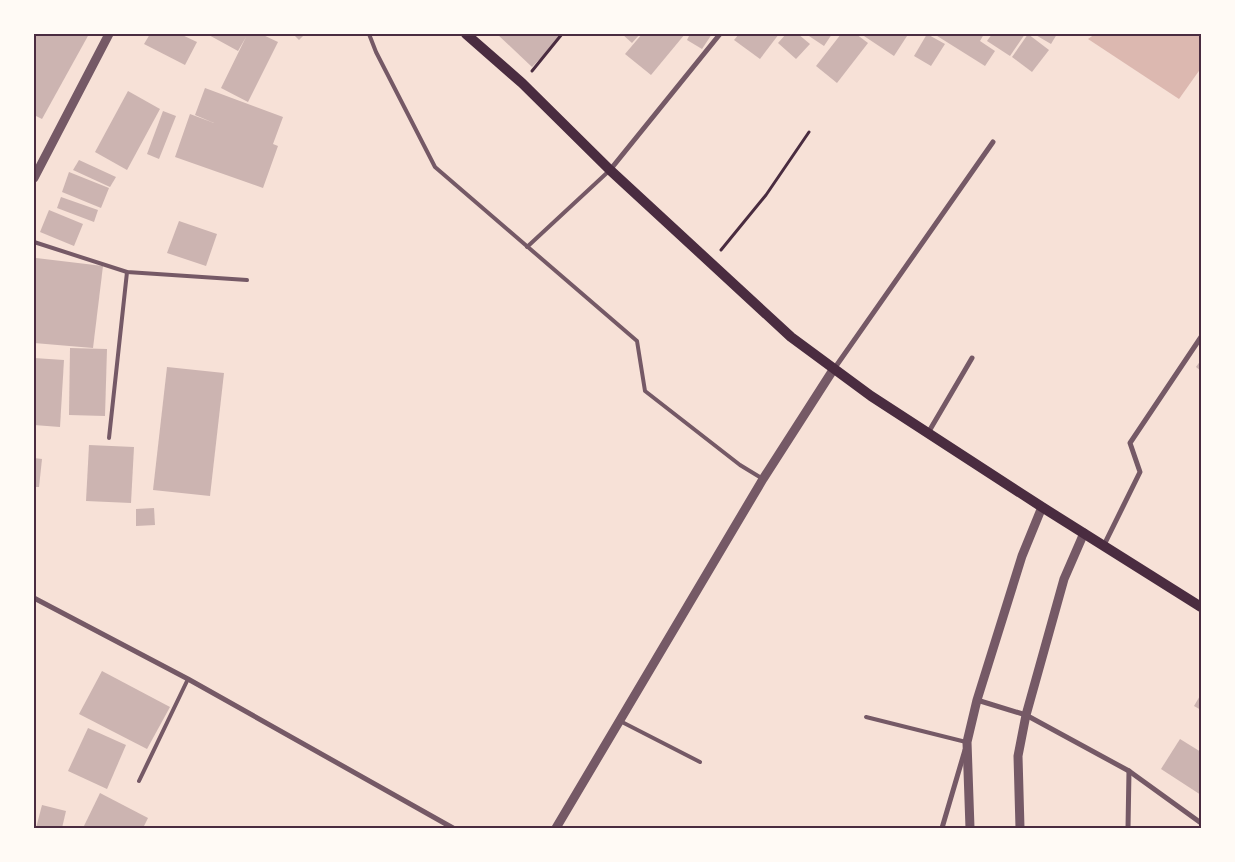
<svg xmlns="http://www.w3.org/2000/svg" width="1235" height="862" viewBox="0 0 1235 862" font-family="Lora,serif">
<style>
.water{fill:#dcb8b0}
.building{fill:#ccb4b1}
.lines{fill:none;stroke-linecap:round;stroke-linejoin:round}
.path{stroke:#4a2c40;stroke-width:3}
.service{stroke:#755966;stroke-width:4}
.minor{stroke:#755966;stroke-width:5}
.tertiary{stroke:#755966;stroke-width:9}
.secondary{stroke:#4a2c40;stroke-width:10}
.neatline{fill:none;stroke:#4a2c40;stroke-width:2}
</style>
<rect width="100%" height="100%" fill="#f7e1d7"/>
<polygon class="water" points="1095,34 1201,34 1201,68 1179,99 1088,39"/>
<g class="building">
<polygon points="34,34 89,34 42,119 34,115"/>
<polygon points="150,34 180,34 197,42 185,65 144,44"/>
<polygon points="207,34 261,34 278,42 248,102 221,88 246,37 238,51"/>
<polygon points="293,34 305,34 299,40"/>
<polygon points="497,34 564,34 532,67"/>
<polygon points="622,34 640,34 632,43"/>
<polygon points="642,34 685,34 651,75 625,54"/>
<polygon points="690,34 712,34 702,49 687,40"/>
<polygon points="739,34 779,34 760,59 734,40"/>
<polygon points="786,34 798,34 810,44 796,59 778,43"/>
<polygon points="806,34 832,34 824,46"/>
<polygon points="841,34 856,34 868,43 837,83 816,66"/>
<polygon points="866,34 905,34 907,36 894,56 864,36"/>
<polygon points="927,34 945,44 931,66 914,56"/>
<polygon points="934,34 984,34 980,41 995,51 985,66"/>
<polygon points="992,34 1025,34 1010,56 987,41"/>
<polygon points="1028,34 1049,50 1032,72 1012,57"/>
<polygon points="1034,34 1057,34 1051,44"/>
<polygon points="205,88 283,117 273,144 278,146 263,188 175,157 190,114 214,123 195,115"/>
<polygon points="128,91 160,109 127,170 95,152"/>
<polygon points="163,111 176,116 159,159 147,154"/>
<polygon points="79,160 116,177 110,187 73,170"/>
<polygon points="69,172 109,188 101,208 62,192"/>
<polygon points="61,197 98,210 94,222 57,208"/>
<polygon points="49,210 83,224 74,246 40,232"/>
<polygon points="179,221 217,234 206,266 167,253"/>
<polygon points="36,258 103,266 93,348 34,343 34,275"/>
<polygon points="70,348 107,349 105,416 69,415"/>
<polygon points="34,358 64,360 60,427 34,425"/>
<polygon points="1201,360 1201,371 1196,367"/>
<polygon points="167,367 224,373 210,496 153,490"/>
<polygon points="89,445 134,447 131,503 86,501"/>
<polygon points="34,458 42,459 39,487 34,487"/>
<polygon points="154,508 155,525 136,526 136,509"/>
<polygon points="102,671 170,707 147,749 79,714"/>
<polygon points="1201,694 1201,710 1194,706"/>
<polygon points="88,728 126,745 107,789 68,771"/>
<polygon points="1180,739 1201,752 1201,795 1161,769"/>
<polygon points="100,793 148,818 143,828 83,828"/>
<polygon points="42,805 66,811 62,828 36,828"/>
</g>
<g class="lines">
<g class="path">
<polyline points="532,71 562,34"/>
<polyline points="721,250 766,195 809,132"/>
</g>
<g class="service">
<polyline points="369,34 376,52 435,167 637,341 645,391 740,465 763,479"/>
<polyline points="34,242 127,272 247,280"/>
<polyline points="527,247 610,170"/>
<polyline points="109,438 127,272"/>
<polyline points="866,717 966,742"/>
<polyline points="620,721 700,762"/>
<polyline points="139,781 188,679"/>
</g>
<g class="minor">
<polyline points="610,170 720,34"/>
<polyline points="834,369 993,142"/>
<polyline points="928,433 972,358"/>
<polyline points="1104,545 1140,472 1130,443 1201,337"/>
<polyline points="34,598 188,679 453,828"/>
<polyline points="977,700 1026,715 1129,771 1201,823"/>
<polyline points="942,828 965,750"/>
<polyline points="1128,828 1129,771"/>
</g>
<g class="tertiary">
<polyline points="34,178 109,34"/>
<polyline points="556,828 763,479 833,370"/>
<polyline points="970,828 967,742 977,700 1022,556 1042,507"/>
<polyline points="1020,828 1018,756 1026,715 1064,579 1084,533"/>
</g>
<polyline class="secondary" points="466,34 522,83 610,170 791,337 871,396 1042,507 1201,607"/>
</g>
<rect width="1235" height="862" fill="none" stroke="#fffaf5" stroke-width="70"/>
<rect x="35" y="35" width="1165" height="792" class="neatline"/>
</svg>
